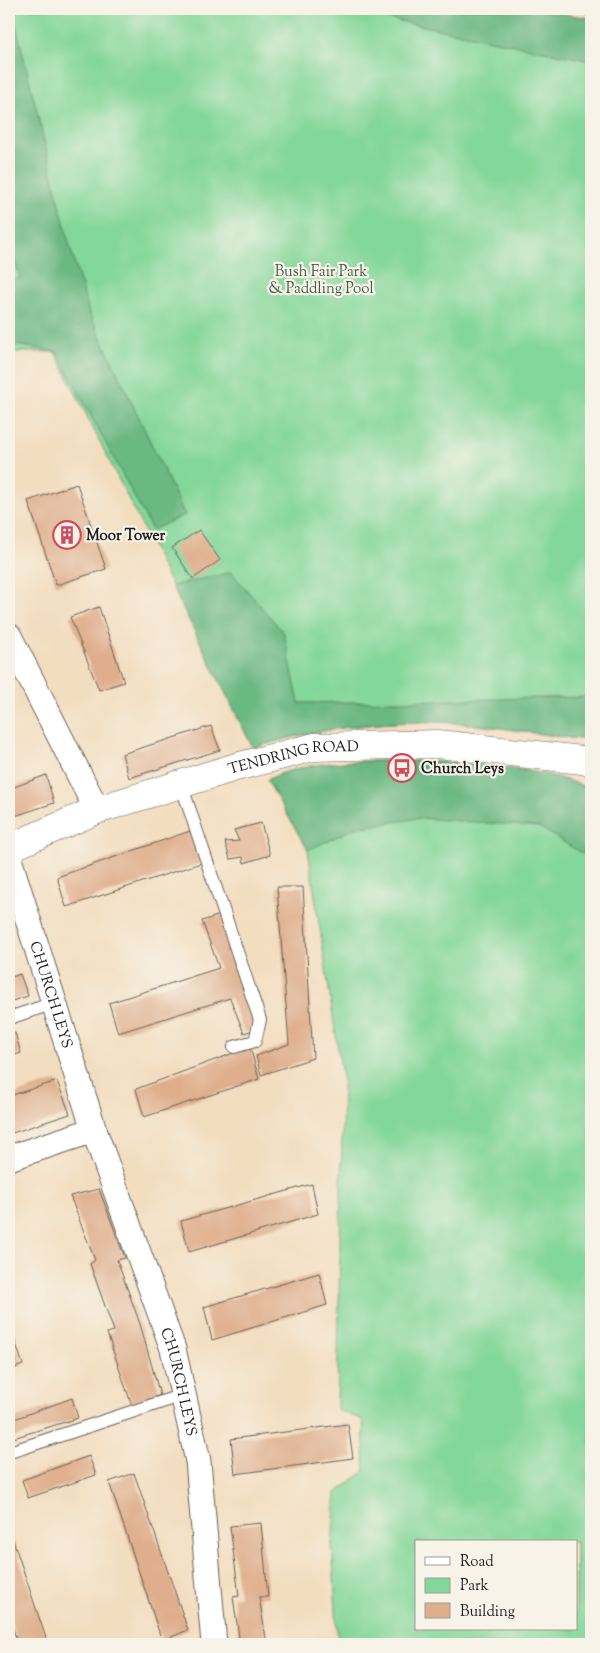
<svg xmlns="http://www.w3.org/2000/svg" width="600" height="1653" viewBox="0 0 600 1653" font-family="'Sorts Mill Goudy',serif">
<style>
.green{fill:#84d79a;stroke:#507a5b;fill-rule:evenodd}
.forest{fill:#6bb882;stroke:#446a4f}
.building{fill:#dfae8c}
.lines{fill:none;stroke-linecap:round;stroke-linejoin:round}
.lane-casing{stroke:#676055;stroke-width:14}
.street-casing{stroke:#676055;stroke-width:27}
.secondary-casing{stroke:#676055;stroke-width:29}
.lane{stroke:#fff;stroke-width:12}
.street{stroke:#fff;stroke-width:25}
.secondary{stroke:#fff;stroke-width:28}
.labels{text-anchor:middle;stroke-width:4.5;stroke-linejoin:round;paint-order:stroke}
.park-label{font-size:15px;fill:#405d48;stroke:#f7f3e8}
.poi-label{font-size:15px;font-weight:bold;fill:#1c1c1c;stroke:#f7f3e8;text-anchor:start}
.street-label{font-size:15px;fill:#1c1c1c;stroke:#f7f3e8}
</style>
<rect width="100%" height="100%" fill="#f7f3e8"/>
<filter id="ink" filterUnits="userSpaceOnUse"><feTurbulence type="fractalNoise" baseFrequency=".02" numOctaves="2"/><feDisplacementMap in="SourceGraphic" scale="10" xChannelSelector="R" yChannelSelector="G"/><feConvolveMatrix kernelMatrix="1 2 1 2 8 2 1 2 1" color-interpolation-filters="sRGB"/></filter>
<filter id="wash" filterUnits="userSpaceOnUse"><feTurbulence type="fractalNoise" baseFrequency=".0096" numOctaves="4" result="noise"/><feDisplacementMap in="SourceGraphic" scale="20" xChannelSelector="R" yChannelSelector="G"/><feGaussianBlur stdDeviation="1.12" result="paint"/><feColorMatrix in="noise" values="0 0 0 0 0 0 0 0 0 0 0 0 0 0 0 0 0 1.4 0 .05"/><feComposite in="paint" operator="in"/></filter>
<g filter="url(#wash)">
<rect width="100%" height="100%" fill="#f3ddbf"/>
<g class="green">
<path d="M9,9H492L591,37V740C541,736 491,724 440,722C376,721 314,729 253,748L55,352H9Z"/>
<path d="M404,760C468,764 532,764 591,789V1644H338L332,1543L336,1493L365,1471L363,1420L337,1410L343,1083L308,850L267,780C307,759 360,762 404,760ZM416,1542H576V1629H416Z"/>
</g>
<g class="forest">
<polygon points="9,9 12,9 69,243 89,312 185,515 152,530 57,352 9,344 9,283 20,277 9,243"/>
<polygon points="342,9 531,9 591,18 591,61"/>
<path d="M231,572L284,633L299,703L591,697V740C541,736 491,724 440,722C376,721 314,729 253,748L172,586Z"/>
<path d="M404,760C468,764 532,764 591,789V859L539,827L420,818L355,828L308,850L267,780C307,759 360,762 404,760Z"/>
</g>
<g id="blocks">
<g class="building">
<polygon points="77,484 106,569 56,585 28,501"/>
<polygon points="199,530 220,560 193,579 172,548"/>
<polygon points="99,607 124,682 99,690 70,617"/>
<polygon points="211,726 220,750 129,778 122,754"/>
<polygon points="46,775 54,803 9,818 9,789"/>
<polygon points="261,823 270,855 244,863 243,857 230,859 225,842 239,841 234,830"/>
<polygon points="193,830 207,861 66,907 57,877"/>
<polygon points="277,887 303,887 313,1058 261,1075 256,1056 289,1044"/>
<polygon points="223,914 262,1027 244,1033 230,998 118,1033 109,1003 219,968 202,921"/>
<polygon points="20,974 28,996 9,1002 9,978"/>
<polygon points="15,1033 21,1053 9,1057 9,1035"/>
<polygon points="250,1047 259,1079 144,1117 136,1089"/>
<polygon points="57,1081 70,1114 9,1134 9,1096"/>
<polygon points="312,1184 318,1214 189,1252 181,1221"/>
<polygon points="99,1189 125,1258 117,1260 140,1324 160,1395 132,1406 107,1333 114,1331 90,1264 95,1260 70,1196"/>
<polygon points="319,1273 327,1305 212,1340 204,1307"/>
<polygon points="9,1323 23,1365 9,1370"/>
<polygon points="72,1398 78,1418 10,1439 9,1421"/>
<polygon points="348,1424 353,1458 235,1474 231,1439"/>
<polygon points="89,1456 96,1475 28,1498 22,1480"/>
<polygon points="134,1473 188,1630 162,1641 109,1482"/>
<polygon points="261,1523 268,1597 259,1597 267,1644 240,1644 233,1597 239,1596 230,1526"/>
<polygon points="9,1528 48,1644 18,1644 9,1617"/>
</g>
</g>
</g>
<g filter="url(#ink)">
<use href="#blocks" fill-opacity="0" stroke="#676055" stroke-width="1"/>
<g class="lines">
<defs>
<g id="lane">
<polyline points="181,784 260,1020 255,1041 234,1047"/>
<polyline points="9,1018 54,1003"/>
<polyline points="13,1451 183,1395"/>
</g>
<g id="street">
<polyline points="9,636 97,810"/>
<path id="s1" d="M9,859L94,1130L173,1349L198,1461L214,1644"/>
<polyline points="9,1158 94,1130"/>
</g>
<g id="secondary">
<path id="s2" d="M9,848L97,810L236,767L314,747L438,744L591,761"/>
</g>
</defs>
<use href="#lane" class="lane-casing"/>
<use href="#street" class="street-casing"/>
<use href="#secondary" class="secondary-casing"/>
<use href="#lane" class="lane"/>
<use href="#street" class="street"/>
<use href="#secondary" class="secondary"/>
</g>
</g>
<defs>
<symbol id="building-ring" viewBox="-11 -11 22 22"><circle r="9.5" fill="#f7f3e8" stroke="#d1495b" stroke-width="1.5"/><path d="M-4-6H4V6H1V3H-1V6H-4ZM-2.5-4.3h1.7v1.8h-1.7ZM.8-4.3h1.7v1.8H.8ZM-2.5-1h1.7V.8h-1.7ZM.8-1h1.7V.8H.8Z" fill="#d1495b"/></symbol>
<symbol id="bus-ring" viewBox="-11 -11 22 22"><circle r="9.5" fill="#f7f3e8" stroke="#d1495b" stroke-width="1.5"/><path d="M-5-6H5V4H4V6H2V4H-2V6H-4V4H-5ZM-3.5-4V0h7V-4ZM-3.5 1.2v1.5H-2V1.2ZM2 1.2v1.5H3.5V1.2Z" fill="#d1495b"/></symbol>
</defs>
<g fill-rule="evenodd">
<use href="#building-ring" x="51" y="519" width="32" height="32"/>
<use href="#bus-ring" x="386" y="752" width="32" height="32"/>
</g>
<g class="labels">
<g class="park-label">
<text x="321" y="276">Bush Fair Park<tspan x="321" dy="17">&amp; Paddling Pool</tspan></text>
</g>
<g class="poi-label">
<text x="86" y="540">Moor Tower</text>
<text x="421" y="773">Church Leys</text>
</g>
<g class="street-label">
<text dy="5" stroke="none"><textPath href="#s2" startOffset="300">TENDRING ROAD</textPath></text>
<text dy="5" stroke="none"><textPath href="#s1" startOffset="142">CHURCH LEYS</textPath></text>
<text dy="5" stroke="none"><textPath href="#s1" startOffset="550">CHURCH LEYS</textPath></text>
</g>
</g>
<rect width="600" height="1653" fill="none" stroke="#f7f3e8" stroke-width="30"/>
<rect x="415" y="1540" width="162" height="90" fill="#f7f3e8" stroke="#9f9d96"/>
<rect x="425" y="1557" width="25" height="8" fill="#ffffff" stroke="#9f9d96"/>
<text x="460" y="1566" font-size="15" fill="#1c1c1c">Road</text>
<rect x="425" y="1578" width="25" height="15" fill="#84d79a" stroke="#9f9d96"/>
<text x="460" y="1590" font-size="15" fill="#1c1c1c">Park</text>
<rect x="425" y="1603" width="25" height="15" fill="#dfae8c" stroke="#9f9d96"/>
<text x="460" y="1616" font-size="15" fill="#1c1c1c">Building</text>
</svg>
